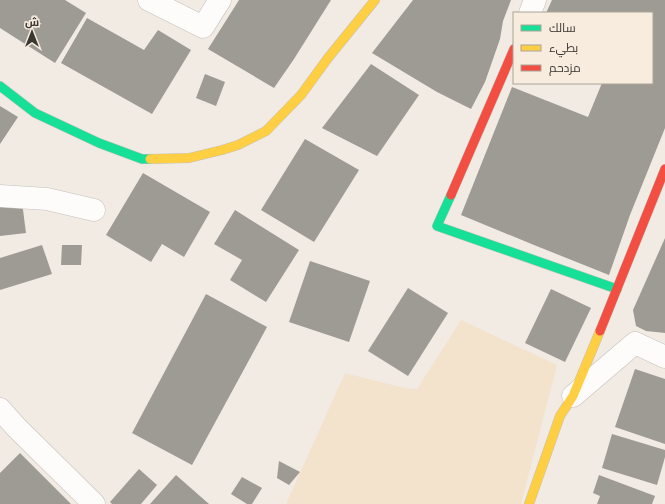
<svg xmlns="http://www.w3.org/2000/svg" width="665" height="504" viewBox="0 0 665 504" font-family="'Golos Text',Cairo,sans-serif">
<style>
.green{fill:#f3e3cd}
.building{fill:#9e9a94}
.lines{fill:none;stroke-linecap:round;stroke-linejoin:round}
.street-casing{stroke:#c5c0ba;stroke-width:23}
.fast-casing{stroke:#c5c0ba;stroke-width:10}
.slow-casing{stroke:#c5c0ba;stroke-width:10}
.jam-casing{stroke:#c5c0ba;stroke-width:10}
.street{stroke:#fdfcfb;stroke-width:22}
.fast{stroke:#16e098;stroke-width:9}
.slow{stroke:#ffcf43;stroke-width:9}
.jam{stroke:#f24e42;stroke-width:9}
</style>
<rect width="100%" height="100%" fill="#f1ebe4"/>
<polygon class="green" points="461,320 557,365 521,504 286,504 345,373 405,388 417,389"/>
<g class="building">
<polygon points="0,0 65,0 86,13 55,63 0,28"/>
<polygon points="239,0 331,0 294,59 274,88 208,49"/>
<polygon points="413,0 511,0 503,21 500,39 485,82 471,109 437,92 372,53"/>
<polygon points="552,0 665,0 665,128 630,215 609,275 534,245 461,215 512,87 588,117 602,83 652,83 652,13 546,13"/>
<polygon points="87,18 144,50 158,30 191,50 152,114 61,63"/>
<polygon points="371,64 419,95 377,156 322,128"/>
<polygon points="205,74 225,82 216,106 196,98"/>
<polygon points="0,106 18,117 0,144"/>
<polygon points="305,139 359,170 314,242 261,210"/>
<polygon points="143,173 210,212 184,257 162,244 151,262 106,235"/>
<polygon points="22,202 26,233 0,236 0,205"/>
<polygon points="235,210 299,250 266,302 230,280 242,260 214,244"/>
<polygon points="665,238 665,333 646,331 636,326 633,310"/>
<polygon points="42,245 52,274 0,290 0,258"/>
<polygon points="62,245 82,245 81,265 61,265"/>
<polygon points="310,261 370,281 349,342 289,322"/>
<polygon points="408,288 448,313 408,376 368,351"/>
<polygon points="551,289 591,308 565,362 525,343"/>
<polygon points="206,294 267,327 192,465 132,433"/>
<polygon points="635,369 665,379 665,444 615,427"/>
<polygon points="612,434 665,450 665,457 657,485 602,468"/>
<polygon points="20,453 71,504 0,504 0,473"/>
<polygon points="279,461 300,472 289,485 277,478"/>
<polygon points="139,469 157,485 141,504 112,504 110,502"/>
<polygon points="176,475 209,504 150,504"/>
<polygon points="599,475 655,496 652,504 597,504 600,496 593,493"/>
<polygon points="242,477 262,488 252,504 247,504 231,494"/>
</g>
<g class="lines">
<defs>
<g id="street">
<polyline points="149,0 203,27 220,0"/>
<polyline points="530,13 535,0"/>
<polyline points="0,196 47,199 94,210"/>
<polyline points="573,396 635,343 665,357"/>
<polyline points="0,409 16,427 94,504"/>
</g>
<g id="fast">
<polyline points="0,86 35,113 99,143 142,159 150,159"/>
<polyline points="451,195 437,226 617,289"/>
</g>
<g id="slow">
<polyline points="150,159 189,158 222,150 238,145 266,131 301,95 328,58 375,0"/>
<polyline points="529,504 560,416 573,396 600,331"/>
</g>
<g id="jam">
<polyline points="451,195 514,49"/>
<polyline points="600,331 665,169"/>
</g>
</defs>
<use href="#street" class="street-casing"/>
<use href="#fast" class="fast-casing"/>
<use href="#slow" class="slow-casing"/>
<use href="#jam" class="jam-casing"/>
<use href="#street" class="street"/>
<use href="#fast" class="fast"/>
<use href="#slow" class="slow"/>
<use href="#jam" class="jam"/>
</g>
<rect x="513" y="12" width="140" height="72" fill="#f7ecde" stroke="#aca499"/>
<rect x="521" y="25" width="20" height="6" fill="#16e098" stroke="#aca499"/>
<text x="549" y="32" font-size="12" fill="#3b3731">سالك</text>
<rect x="521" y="45" width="20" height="6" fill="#ffcf43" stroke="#aca499"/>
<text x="549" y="52" font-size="12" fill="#3b3731">بطيء</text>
<rect x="521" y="65" width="20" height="6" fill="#f24e42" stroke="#aca499"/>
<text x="549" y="72" font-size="12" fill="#3b3731">مزدحم</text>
<g transform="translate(32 32)" stroke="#f7ecde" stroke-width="3" paint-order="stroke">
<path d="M0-3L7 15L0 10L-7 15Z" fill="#3b3731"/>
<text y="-6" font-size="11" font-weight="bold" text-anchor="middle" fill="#3b3731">ش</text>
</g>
</svg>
